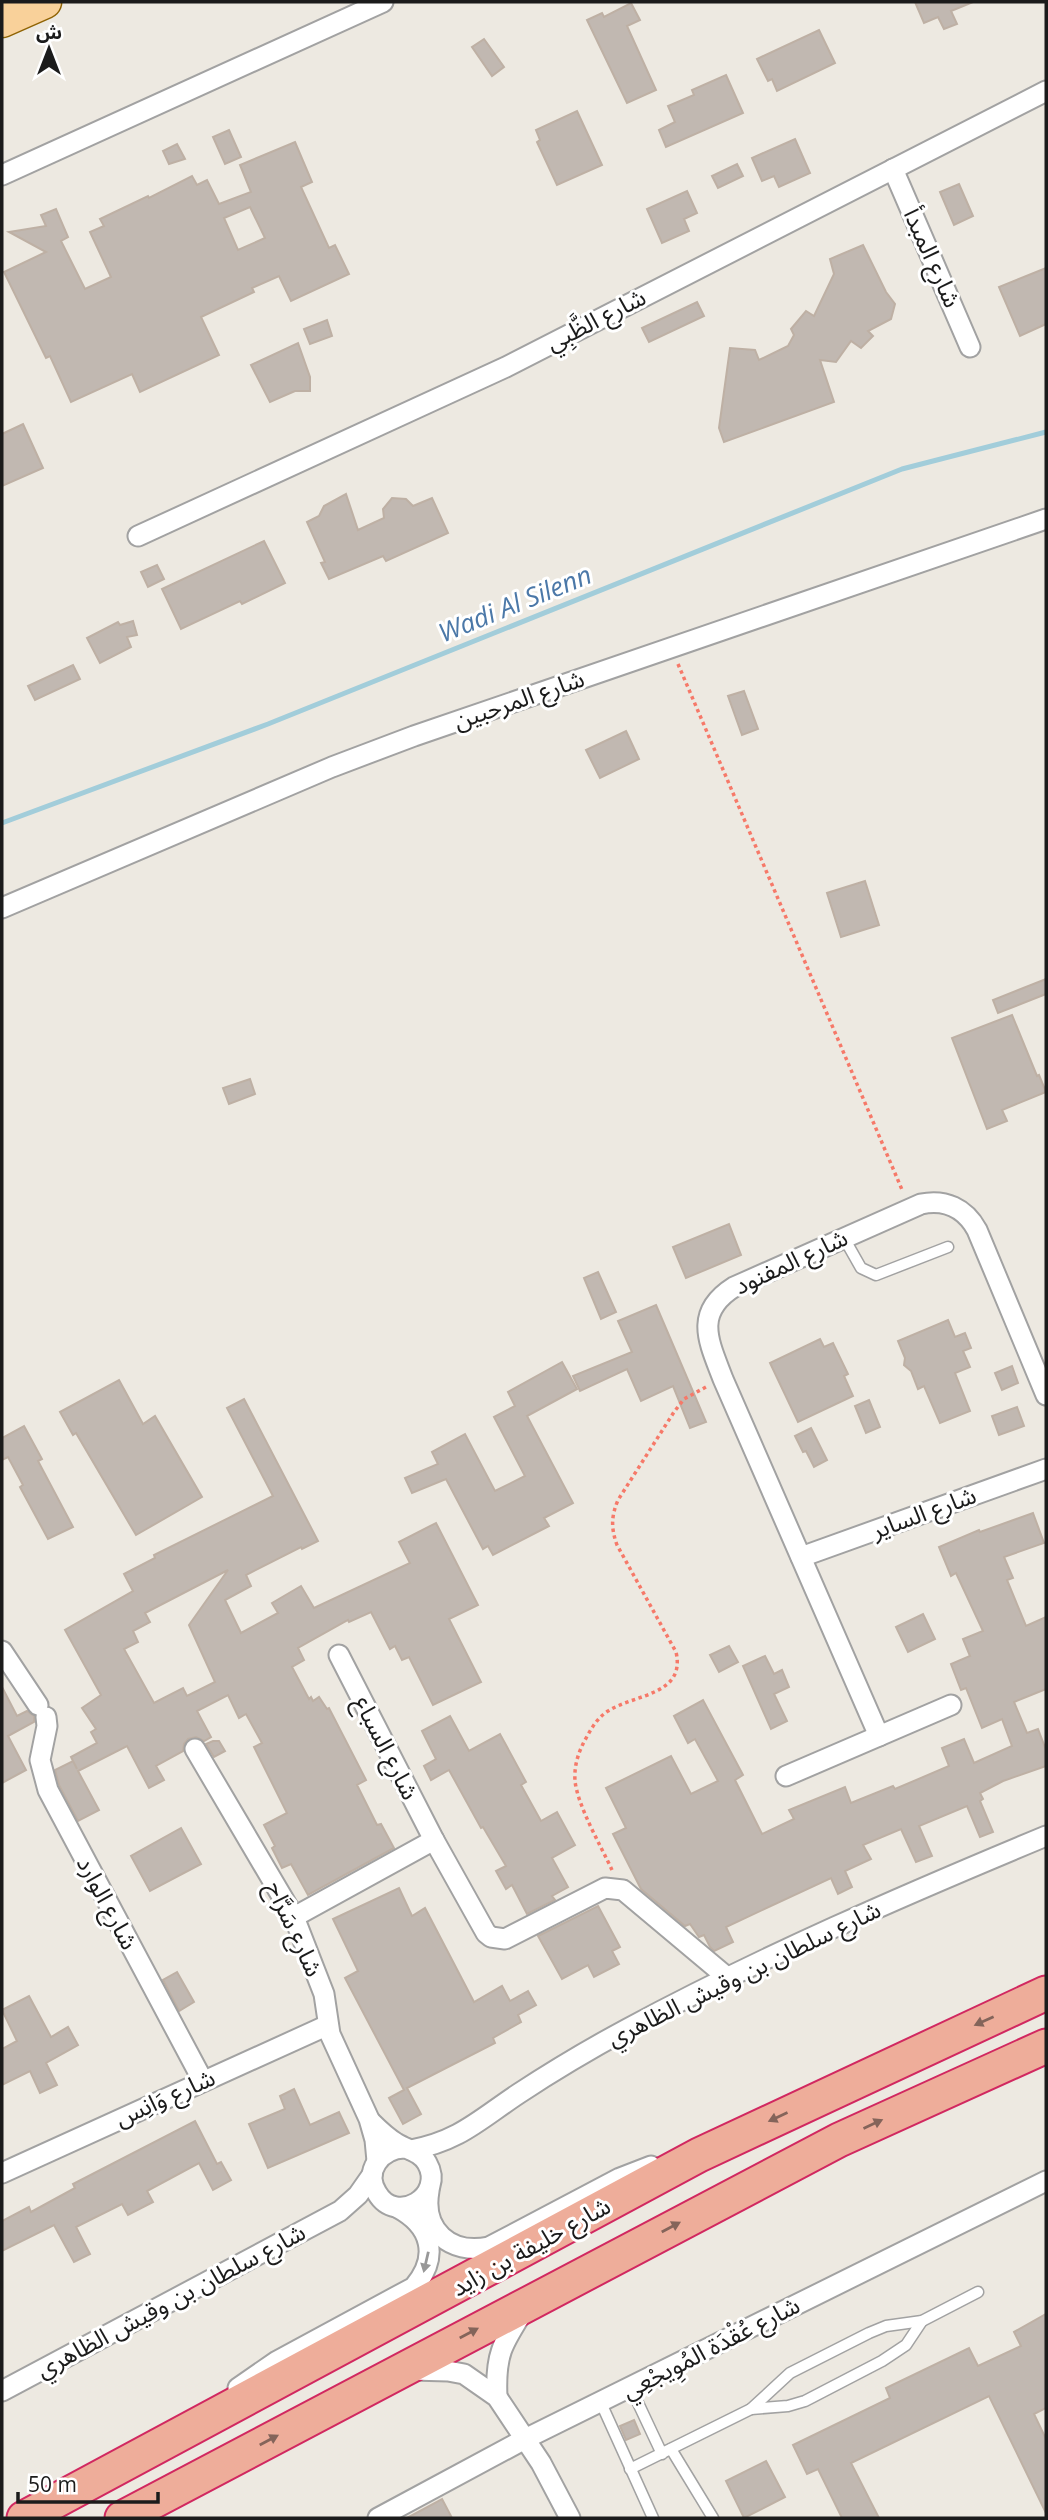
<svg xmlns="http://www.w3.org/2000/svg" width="1048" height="2520" viewBox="0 0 1048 2520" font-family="'Open Sans','Noto Sans Arabic',sans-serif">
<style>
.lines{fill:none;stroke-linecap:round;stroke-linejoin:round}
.stream{stroke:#a2cdda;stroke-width:5}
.building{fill:#c1b8b1;stroke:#beb0a4;stroke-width:2;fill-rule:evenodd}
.service-casing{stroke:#a2a2a2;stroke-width:13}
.minor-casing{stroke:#a2a2a2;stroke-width:23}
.primary-casing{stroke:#8f6304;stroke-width:35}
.trunk-casing{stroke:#d12860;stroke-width:37}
.path{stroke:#f67969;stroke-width:3.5;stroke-dasharray:3.5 3.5;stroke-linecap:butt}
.service{stroke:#fff;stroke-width:10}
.minor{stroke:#fff;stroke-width:19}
.primary{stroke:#f9d19a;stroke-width:32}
.trunk{stroke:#eead9a;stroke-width:33}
.oneway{fill:#84645a}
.oneway2{fill:#989898}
.labels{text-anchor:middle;stroke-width:6;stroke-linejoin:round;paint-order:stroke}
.street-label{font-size:24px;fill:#1b1b1b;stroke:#fff}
.water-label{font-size:26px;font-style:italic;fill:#4b78a8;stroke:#fff}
</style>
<rect width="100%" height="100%" fill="#ede9e1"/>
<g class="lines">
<polyline class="stream" points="2,823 268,724 902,469 1046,432"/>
</g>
<g class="building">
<polygon points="915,2 973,2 951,11 957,24 944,29 938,17 924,23"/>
<polygon points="631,3 640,20 627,26 656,90 627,103 587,20 602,13 604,17"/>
<polygon points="819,30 835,63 777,91 772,79 768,81 757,59"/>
<polygon points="484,39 504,67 492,76 472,47"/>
<polygon points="726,75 743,113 666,147 659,130 675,122 668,106 694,95 692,90"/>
<polygon points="577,111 602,165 557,185 537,142 540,140 536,130"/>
<polygon points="229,130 241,157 225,164 213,137"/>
<polygon points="795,139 810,173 779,187 774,176 762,181 752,158"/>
<path d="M295,142L312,182L301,187L329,248L335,245L349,274L291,301L279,276L252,288L254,292L201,317L219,355L140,392L132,374L71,402L50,356L46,358L4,272L46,252L9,232L46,226L41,215L56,209L68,237L61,241L85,289L111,277L90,232L104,226L100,219L148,196L149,198L192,176L197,185L207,180L219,204L251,192L240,165ZM250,207L265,238L238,250L224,218Z"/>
<polygon points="177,144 185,159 169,164 163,151"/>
<polygon points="737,164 743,176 718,188 712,176"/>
<polygon points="959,184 973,216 954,225 940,192"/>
<polygon points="687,191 697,213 684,219 689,231 662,243 647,209"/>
<polygon points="863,245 886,292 895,304 891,319 868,331 873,336 861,348 851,341 836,362 820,360 834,402 724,442 719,428 730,348 755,350 759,360 788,346 794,335 791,329 806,311 814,316 834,274 830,259"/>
<polygon points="1046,268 1046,324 1020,336 999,287"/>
<polygon points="697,302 704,316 649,342 642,328"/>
<polygon points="327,320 332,336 310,344 304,329"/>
<polygon points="298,343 310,377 310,391 295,391 270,402 251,365"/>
<polygon points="23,424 43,468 2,486 2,434"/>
<polygon points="346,494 358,530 384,518 383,509 392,498 406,499 413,506 432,498 448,533 386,561 383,556 329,579 321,563 325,562 307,522 319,516 324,506"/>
<polygon points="264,541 285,583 242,604 240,601 181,629 162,589"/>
<polygon points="157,565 164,579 148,587 141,572"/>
<polygon points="133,621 137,635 127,637 131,647 100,663 87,638 118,622 120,625"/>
<polygon points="73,665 80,679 35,700 28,686"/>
<polygon points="744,691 758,729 742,735 728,696"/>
<polygon points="626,731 639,759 600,778 586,750"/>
<polygon points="865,881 879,925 841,937 827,893"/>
<polygon points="1046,979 1046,994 998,1013 993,1000"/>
<polygon points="1012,1015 1037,1076 1039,1075 1046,1092 1002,1110 1007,1121 987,1129 952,1038"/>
<polygon points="250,1079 255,1094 229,1104 223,1088"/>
<polygon points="729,1224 741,1255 686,1278 673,1247"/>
<polygon points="598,1272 616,1312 601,1319 584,1278"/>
<polygon points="656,1305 706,1422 690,1428 673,1386 641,1401 627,1369 580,1391 573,1376 632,1352 618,1321"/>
<polygon points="948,1320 955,1337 965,1333 971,1348 963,1351 970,1367 955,1373 970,1411 940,1423 924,1386 918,1389 911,1371 904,1365 905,1358 898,1341"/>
<polygon points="820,1339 824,1347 833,1343 848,1374 844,1376 853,1396 798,1422 770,1363"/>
<polygon points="562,1362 577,1389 527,1416 573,1503 544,1518 549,1526 493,1555 488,1546 483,1549 446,1479 412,1493 405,1478 438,1464 432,1452 465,1434 495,1491 525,1476 494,1417 515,1406 508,1392"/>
<polygon points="1012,1366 1018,1383 1002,1390 995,1373"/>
<polygon points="119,1380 143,1424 155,1416 202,1497 136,1535 76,1433 73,1435 60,1412"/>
<path d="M244,1399L318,1541L302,1549L301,1547L246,1575L251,1586L225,1600L241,1633L278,1613L272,1603L301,1586L314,1608L410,1563L399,1542L436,1523L478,1605L449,1619L481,1682L433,1705L409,1657L402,1660L395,1646L390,1649L371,1612L349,1622L348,1620L298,1648L304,1660L292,1667L309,1699L311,1697L313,1701L319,1697L327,1709L329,1708L366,1780L357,1785L377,1825L381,1824L394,1848L308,1895L291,1864L282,1868L272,1848L275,1846L264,1825L287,1813L254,1747L262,1743L246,1714L239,1718L228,1695L197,1711L211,1737L204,1741L196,1737L188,1739L184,1744L183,1751L156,1766L164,1780L149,1788L127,1746L78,1771L99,1810L78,1821L59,1785L55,1770L73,1761L77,1769L71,1757L97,1743L91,1732L96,1729L82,1708L101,1695L65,1630L133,1591L124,1574L155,1558L154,1555L273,1496L227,1408ZM228,1570L189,1625L215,1682L187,1696L183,1688L154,1703L124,1649L138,1642L133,1631L150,1622L145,1613Z"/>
<polygon points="869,1400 880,1427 866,1433 855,1406"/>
<polygon points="1017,1407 1024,1426 999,1435 992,1416"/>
<polygon points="24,1426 42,1459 38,1461 73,1527 48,1539 20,1487 23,1485 8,1457 2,1460 2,1438"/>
<polygon points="811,1428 827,1460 814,1467 806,1451 803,1452 795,1436"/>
<polygon points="1033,1513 1044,1543 1004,1557 1013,1578 1007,1580 1026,1626 1046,1617 1046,1689 1014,1702 1027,1733 1038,1729 1046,1750 1046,1766 1003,1781 980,1793 983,1799 980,1801 993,1832 980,1837 967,1806 919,1826 932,1856 916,1862 901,1829 863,1845 871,1859 845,1871 852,1887 838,1894 831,1878 726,1927 733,1942 714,1951 710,1947 704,1935 699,1937 690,1924 685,1926 641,1889 613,1834 626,1828 606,1788 671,1756 691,1794 718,1781 695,1739 688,1743 674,1716 703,1700 743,1775 735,1780 762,1834 794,1819 789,1810 845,1787 851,1803 893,1786 895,1789 949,1766 942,1748 964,1739 974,1763 1012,1746 1002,1719 982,1728 966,1688 961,1690 951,1664 970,1656 963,1639 983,1631 956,1573 951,1576 939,1547 979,1530 980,1532"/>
<polygon points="923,1614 935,1639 908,1652 896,1627"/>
<polygon points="729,1646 738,1662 719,1672 710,1655"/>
<polygon points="765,1656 774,1674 782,1670 789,1687 774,1694 787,1721 771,1729 743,1666"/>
<polygon points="2,1687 17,1716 27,1711 34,1716 34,1722 8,1736 26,1770 2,1783"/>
<polygon points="450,1716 469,1751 500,1734 526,1782 521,1785 541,1821 557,1812 575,1845 552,1858 568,1887 552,1896 555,1900 527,1914 512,1885 506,1889 496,1871 506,1866 483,1827 481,1828 449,1770 431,1780 424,1766 436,1759 422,1731"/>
<polygon points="213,1741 219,1741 225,1751 214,1757 206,1744"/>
<polygon points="181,1828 201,1864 150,1891 131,1856"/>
<polygon points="399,1888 412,1916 425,1908 474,2002 502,1986 510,2001 528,1991 536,2005 518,2015 521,2022 493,2038 495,2043 407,2088 421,2114 403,2124 389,2098 404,2090 345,1978 358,1971 333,1919"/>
<polygon points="598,1906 620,1947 612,1951 619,1964 594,1977 588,1965 562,1979 538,1936"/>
<polygon points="177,1972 194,2002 179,2011 163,1980"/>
<polygon points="29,1996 51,2037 68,2027 78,2045 46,2063 57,2085 40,2093 30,2071 2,2085 2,2049 17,2041 2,2010"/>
<polygon points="294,2089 310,2125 339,2112 349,2133 268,2168 249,2124 285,2109 280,2096"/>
<polygon points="195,2121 217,2164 221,2162 231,2180 213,2190 199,2163 147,2191 153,2202 128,2215 122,2204 76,2227 90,2254 74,2262 54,2225 2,2251 2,2221 29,2207 31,2212 75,2188 73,2184"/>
<polygon points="1046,2314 1046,2408 1034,2414 1046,2439 1046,2513 989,2396 851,2463 879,2518 842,2518 818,2469 807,2474 793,2445 890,2398 886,2388 969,2348 978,2366 1021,2346 1014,2332"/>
<polygon points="634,2420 640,2434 626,2440 620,2426"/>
<polygon points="766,2461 785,2497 744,2518 726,2481"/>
<polygon points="442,2499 452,2518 407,2518"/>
</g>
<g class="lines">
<defs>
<g id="service">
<polyline points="844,1238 861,1268 876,1275 948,1247"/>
<polyline points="631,2388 662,2454"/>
<polyline points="601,2403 653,2518"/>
<polyline points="751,2409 788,2406 805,2401 882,2361 906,2345 922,2321"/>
<polyline points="671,2449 713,2518"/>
<polyline points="630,2469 751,2409 790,2373 869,2333 886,2326 922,2321 978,2292"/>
</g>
<g id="minor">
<polyline points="893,169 970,347"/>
<polyline points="2,175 383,2"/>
<polyline points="138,536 506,367 1046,91"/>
<polyline points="2,908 332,767 414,736 1046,519"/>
<polyline points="801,1557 1046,1469"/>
<polyline points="2,1651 38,1705"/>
<polyline points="339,1655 434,1840 486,1933 491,1937 505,1939 605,1888 623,1890 728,1978"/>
<polyline points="46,1717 47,1726 40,1760 48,1790 203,2081"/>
<path d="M879,1736L723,1379C709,1342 693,1313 734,1287L921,1204C945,1199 965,1208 977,1230L1046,1395"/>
<polyline points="195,1749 294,1917 324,1994 330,2034 369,2119 375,2140 377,2161"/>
<polyline points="786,1776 951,1705"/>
<polyline points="294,1917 434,1840"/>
<path d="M371,2122C379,2130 386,2137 396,2143C407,2150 420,2151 427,2163C446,2196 396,2226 377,2193C363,2171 381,2149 404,2148"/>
<path d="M411,2150C459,2141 479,2120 518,2094C553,2071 590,2049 627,2029C763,1956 904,1895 1046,1836"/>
<polyline points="2,2173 328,2025"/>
<path d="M429,2191C422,2230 450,2255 489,2247L620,2178L651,2166"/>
<polyline points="411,2370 448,2371 464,2374 497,2397 541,2463 570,2518"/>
<path d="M238,2388L277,2361L414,2287C440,2256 431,2226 398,2208"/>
<polyline points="2,2391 340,2211 358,2195 372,2175"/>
<path d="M497,2397C495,2355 502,2344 524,2310"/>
<polyline points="378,2518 525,2439 1046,2181"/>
</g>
<polyline id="primary" points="2,21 45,2"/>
<g id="trunk">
<polyline points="24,2518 699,2155 1046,1993"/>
<polyline points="122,2518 839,2140 1046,2046"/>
</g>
</defs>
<use href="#service" class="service-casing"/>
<use href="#minor" class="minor-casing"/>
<use href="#primary" class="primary-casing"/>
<use href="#trunk" class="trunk-casing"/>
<g class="path">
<polyline points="678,664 903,1192"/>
<path d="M612,1870C601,1846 578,1807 575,1781C574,1766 578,1753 585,1740C591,1729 597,1718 608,1711C635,1694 686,1695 676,1652L617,1545C611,1528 611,1517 618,1500L674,1412L684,1399L706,1387"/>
</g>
<use href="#service" class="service"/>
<use href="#minor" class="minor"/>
<use href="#primary" class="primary"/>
<use href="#trunk" class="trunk"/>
</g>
<defs><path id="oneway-solid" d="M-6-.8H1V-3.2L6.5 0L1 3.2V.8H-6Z" transform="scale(1.75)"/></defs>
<g class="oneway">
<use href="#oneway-solid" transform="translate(984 2021) rotate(156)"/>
<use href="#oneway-solid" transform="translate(778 2117) rotate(155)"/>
<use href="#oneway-solid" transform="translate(873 2124) rotate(-25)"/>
<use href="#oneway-solid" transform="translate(671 2227) rotate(-28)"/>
<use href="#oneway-solid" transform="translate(469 2333) rotate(-28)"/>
<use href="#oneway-solid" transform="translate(269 2440) rotate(-28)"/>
</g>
<use class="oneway2" href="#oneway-solid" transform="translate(426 2262) rotate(103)"/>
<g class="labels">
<g class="street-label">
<text transform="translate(932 258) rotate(66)" y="8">شارع المبدأ</text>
<text transform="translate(596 320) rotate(-27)" y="8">شارع الظَّبِي</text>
<text transform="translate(519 700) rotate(-19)" y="8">شارع المرحبين</text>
<text transform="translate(791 1262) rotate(-25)" y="8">شارع المفنود</text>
<text transform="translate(924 1513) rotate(-20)" y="8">شارع الساير</text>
<text transform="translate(386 1748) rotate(63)" y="8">شارع السباع</text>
<text transform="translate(107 1903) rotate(62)" y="8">شارع الوارد</text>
<text transform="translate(294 1929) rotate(65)" y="8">شارع سَرَّاح</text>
<text transform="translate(744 1974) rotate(-26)" y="8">شارع سلطان بن وقيش الظاهري</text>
<text transform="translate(165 2098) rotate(-24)" y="8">شارع وَانِس</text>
<text transform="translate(531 2247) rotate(-29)" y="8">شارع خليفة بن زايد</text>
<text transform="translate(171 2301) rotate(-28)" y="8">شارع سلطان بن وقيش الظاهري</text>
<text transform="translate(711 2348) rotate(-27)" y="8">شارع عُقْدَة المُوِيجْعِي</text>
</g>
<g class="water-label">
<text transform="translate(515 604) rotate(-22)" y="9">Wadi Al Silenn</text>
</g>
</g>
<rect width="1048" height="2520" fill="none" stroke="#1b1b1b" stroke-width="7"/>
<g transform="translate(49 49)" stroke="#ffffff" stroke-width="5" paint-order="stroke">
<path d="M0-5L12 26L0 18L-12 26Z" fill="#1b1b1b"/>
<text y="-10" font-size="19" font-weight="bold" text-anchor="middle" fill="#1b1b1b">ش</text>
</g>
<path d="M18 2492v10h140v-10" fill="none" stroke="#1b1b1b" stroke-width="3.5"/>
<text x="28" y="2492" font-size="21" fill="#1b1b1b" stroke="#ffffff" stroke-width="5" paint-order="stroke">50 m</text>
</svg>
